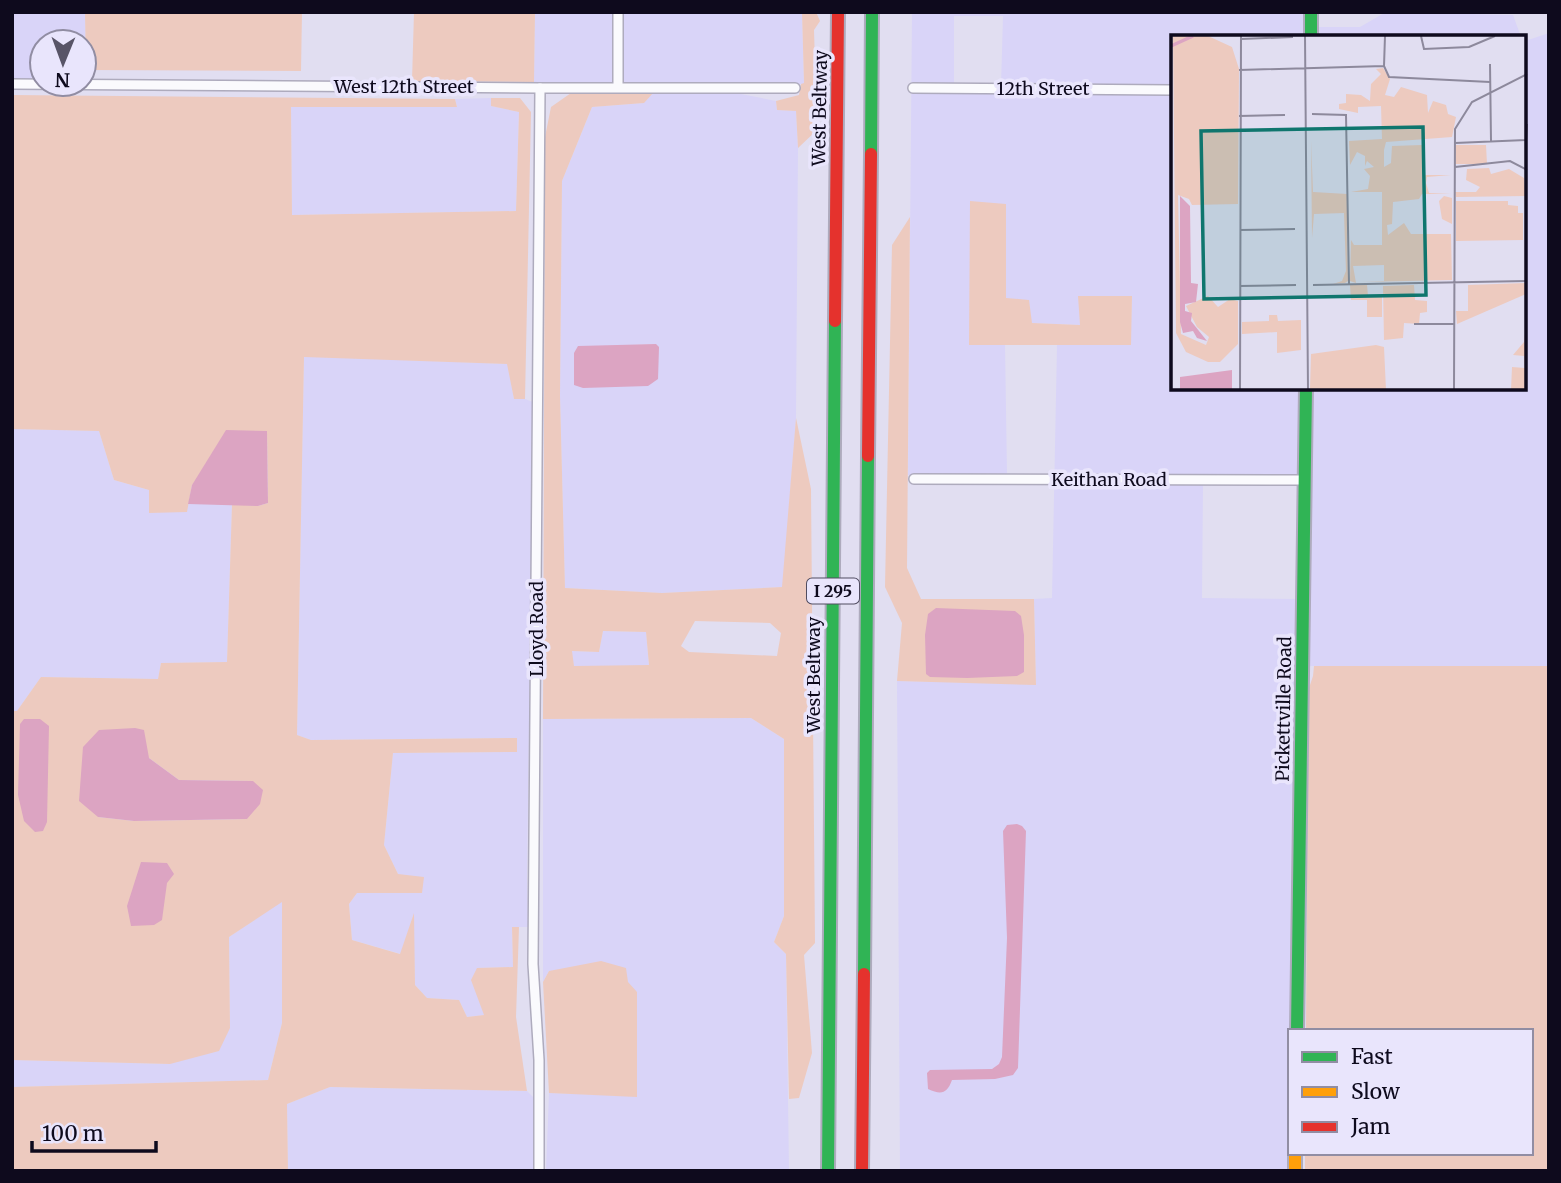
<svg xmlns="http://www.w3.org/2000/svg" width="1561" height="1183" viewBox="0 0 1561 1183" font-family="Merriweather,serif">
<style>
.built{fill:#d9d4f8;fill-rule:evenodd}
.green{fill:#edcabf;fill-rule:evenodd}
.water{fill:#dca4c2}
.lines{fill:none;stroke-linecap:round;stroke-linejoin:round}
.street-casing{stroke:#aeabbd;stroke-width:12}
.fast-casing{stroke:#aeabbd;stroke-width:16}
.slow-casing{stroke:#aeabbd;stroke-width:16}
.jam-casing{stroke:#aeabbd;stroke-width:16}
.street{stroke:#fafafd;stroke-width:9}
.fast{stroke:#30b455;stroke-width:12}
.slow{stroke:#ff9f0a;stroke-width:12}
.jam{stroke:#e5322d;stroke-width:12}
.labels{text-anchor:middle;stroke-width:7;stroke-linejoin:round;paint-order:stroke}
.shield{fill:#e9e5fc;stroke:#504c60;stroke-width:2}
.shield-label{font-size:16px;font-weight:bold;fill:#0e0a1d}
.street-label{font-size:18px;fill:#0e0a1d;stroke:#e9e5fc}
.inset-river{fill:none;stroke:#dca4c2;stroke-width:3.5}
.inset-road{fill:none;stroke:#8d899c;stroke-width:2}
.view{fill:#0f766e;fill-opacity:0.15;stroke:#0f766e;stroke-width:3.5}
.inset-edge{fill:none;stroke:#0e0a1d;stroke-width:3.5}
</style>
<rect width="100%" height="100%" fill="#e1def1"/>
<g class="built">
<polygon points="12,12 85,12 87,80 84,80 84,42 42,42 42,80 12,79"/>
<polygon points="535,12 802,12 804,84 534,82"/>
<path d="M912,12H1306L1305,37H1172V388L1301,389L1300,484L1203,485L1202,598L1299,599L1292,1031H1290V1171H900L897,681L1036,684L1034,599L1052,598L1057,345H1130L1132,297L1079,296L1080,325L1032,323L1006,299V204L969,345H1005L1007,474L908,475ZM954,16H1003L1001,86H954Z"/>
<polygon points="1386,12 1513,15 1521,37 1315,37 1315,27 1360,27"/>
<polygon points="1549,33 1549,666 1306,666 1310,389 1524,388 1524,38 1528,40"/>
<path d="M654,92L736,93L776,101L777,110L796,111L798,148L796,418L783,587L662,593L565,588L560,396L562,181L592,107L643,103ZM656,344L648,386L631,345Z"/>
<polygon points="491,98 491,106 519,112 516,211 292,215 291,106 457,107 455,99"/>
<polygon points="304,356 508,364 514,399 525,399 533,402 527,877 528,927 512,927 513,967 477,968 484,1015 467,1017 459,1000 427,998 415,985 413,916 401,954 352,940 349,904 357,893 422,893 398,874 384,845 393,753 517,752 517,738 311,740 297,735"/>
<polygon points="12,429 99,431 114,480 149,490 186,512 188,504 232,504 227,662 161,663 158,679 41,677 17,711 12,711"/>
<polygon points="603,631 646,632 649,666 574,666 571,651 599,652"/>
<polygon points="751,718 784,739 784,916 774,942 786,954 789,1171 546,1171 549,1093 637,1096 549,971 543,982 543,719"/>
<polygon points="282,901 282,1023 268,1080 12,1087 12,1060 170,1064 230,1028 229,937"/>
<polygon points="330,1087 527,1091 535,1099 534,1171 288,1171 287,1104"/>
</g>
<g class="green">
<polygon points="85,12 302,12 301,71 86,70"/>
<polygon points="414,12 535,12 534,82 412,81"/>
<polygon points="802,12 816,12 820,21 814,30 817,130 798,148 796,111 777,110 776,101 799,95 801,84 804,83"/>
<path d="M654,92L644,103L592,107L562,181L560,396L565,588L662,593L782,587L796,418L811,489L815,943L804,955L812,1053L799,1098L789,1099L786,954L774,942L784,916V739L751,718L543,719L545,137L551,107L571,93ZM695,621L770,623L781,633L777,656L689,652L681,646ZM603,631L646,632L649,665L574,666L572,651L599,652Z"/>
<path d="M12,95L455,99L457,107H291L292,215L516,211L519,112L491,106V98H520L531,112L525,399H514L507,364L304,357L297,735L311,740L517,738V752L393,753L384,845L398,874L424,877L422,893H357L349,904L352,940L400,954L414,913L415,985L427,998L459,1000L467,1017L484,1015L471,980L477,968L513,967L512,927H519L516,1017L527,1091L330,1087L287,1104L288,1171H12V1087L268,1080L282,1023V902L229,937L230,1028L219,1051L170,1064L12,1060V711H17L41,677L158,679L161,663L227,662L232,504L258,506L268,503L267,432L192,485L187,512L149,513V490L114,480L99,431L12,429ZM149,758L179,780L253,781L247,819L134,821L98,817Z"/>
<polygon points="970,201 1006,204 1006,298 1029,300 1032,323 1080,325 1078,296 1132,296 1131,345 969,345"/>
<polygon points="910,217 907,568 921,599 1034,599 1036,685 897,681 902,623 885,587 892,245"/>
<polygon points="1314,666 1549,666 1549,1171 1305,1171 1305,1153 1531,1153 1531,1031 1306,1031 1308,691 1313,676"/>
<polygon points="601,961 626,968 628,982 637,992 637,1097 549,1093 543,982 549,971"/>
</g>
<g class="water">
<polygon points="656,344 659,347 658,379 648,386 583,388 574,385 574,353 578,346"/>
<polygon points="226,430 267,431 268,503 258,506 188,504 192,485"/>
<polygon points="936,608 1015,611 1021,616 1024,635 1024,672 1017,676 967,678 930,677 926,674 925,635 928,614"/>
<polygon points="24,719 40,719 49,726 47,822 43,831 35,832 24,821 18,795 20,724"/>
<polygon points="135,728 144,730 149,758 179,780 253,781 263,790 260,804 247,819 134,821 98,817 79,801 83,747 99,730"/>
<path d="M1017,824L1022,826L1026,831L1018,1068L1013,1075L995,1079L952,1080C947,1094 941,1095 928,1089L927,1073L930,1070L992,1069L999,1064L1002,1057L1007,938L1003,831L1007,825Z"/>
<polygon points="141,862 167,863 174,874 167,883 162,920 154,925 131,926 127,906"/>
</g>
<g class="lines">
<defs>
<g id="street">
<polyline points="618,12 618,87"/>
<polyline points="12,84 540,88 795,88"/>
<polyline points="913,88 1172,90"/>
<polyline points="914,479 1304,480"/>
<polyline points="539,1171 539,1060 533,964 540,88"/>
</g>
<g id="fast">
<polyline points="1311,12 1311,37"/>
<polyline points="871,154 872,12"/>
<polyline points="864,974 868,456"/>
<polyline points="1297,1031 1306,388"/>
<polyline points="828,1171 835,321"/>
</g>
<polyline id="slow" points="1295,1153 1295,1171"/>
<g id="jam">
<polyline points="835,321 838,12"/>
<polyline points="868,456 871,154"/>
<polyline points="862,1171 864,974"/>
</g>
</defs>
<use href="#street" class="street-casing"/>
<use href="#fast" class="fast-casing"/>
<use href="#slow" class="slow-casing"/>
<use href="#jam" class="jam-casing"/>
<use href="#street" class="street"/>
<use href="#fast" class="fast"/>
<use href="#slow" class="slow"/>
<use href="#jam" class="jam"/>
</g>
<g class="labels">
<rect class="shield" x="807" y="578.5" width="52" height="25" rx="5"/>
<g class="shield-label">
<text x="833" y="597">I 295</text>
</g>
<g class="street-label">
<text x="404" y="93">West 12th Street</text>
<text x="1043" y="95">12th Street</text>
<text transform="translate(820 108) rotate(-89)" y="6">West Beltway</text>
<text x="1109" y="486">Keithan Road</text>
<text transform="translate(537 629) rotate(-90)" y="6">Lloyd Road</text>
<text transform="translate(814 675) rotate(-90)" y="6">West Beltway</text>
<text transform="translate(1284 709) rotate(-89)" y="6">Pickettville Road</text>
</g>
</g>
<g transform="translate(1171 35)">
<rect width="355" height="355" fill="#e1def1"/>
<path d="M2,1H37L61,12L68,34L67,169L21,170L18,164L7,160L10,299L35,310L38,302L26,292L15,271L37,261L47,272L59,264L67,266V309L49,327H37L15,317L5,298ZM212,33L219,44L214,60L223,62L230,52L256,60L257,78L262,66L275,70L277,79L285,82L281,102L215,107L213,115V132L220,128L221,111L251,110L253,140H280L256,142L255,148L258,158L280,159H251L248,164L222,167L221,189L216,190L217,200L233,188L240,199H280L281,245L190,247L213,246V230L182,231L185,248L179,246L180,205L183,210H211V157H180L197,154L199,141L193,134L203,132L196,126L194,131V121L186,117L179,130L178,106L211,104L210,71L187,72V78L168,74V69L175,68V59L190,60L199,66L200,49L210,39L205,34ZM140,106L142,157L176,159L177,246L174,248L162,249L171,246L175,236L173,178L143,179L141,203ZM284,110H315L316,129H284ZM318,133L320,139L338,134L353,143L355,161L285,162L284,157H305L309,152L295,145L296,134ZM273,161L281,163V189L271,184L268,166ZM285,166H337V170L347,171V178H352V205L285,206ZM355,248V259L286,289L285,276H297V250ZM179,250H196L197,261L211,260V282H196V265H180ZM243,250L244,265L256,266V277L249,278L248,289L233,288L232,303L213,305L212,251ZM98,280H106L107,286L130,285V315L106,318V297L71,299V287L98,286ZM355,291V355H340L341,332L354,333L353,321L342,320L353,307ZM205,310L213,312L215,355L139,354L140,319Z" fill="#edcabf"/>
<path d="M9,161L19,171L20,248L27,249L25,267L14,269V276L21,278L20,286L36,306L26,303L22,296L12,298L9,287ZM61,335V355H9V342Z" fill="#dca4c2"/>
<path class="inset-river" d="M0,11L22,1"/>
<path class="inset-road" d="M134,1L137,355M214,1L213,31L218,42L319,47M250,1L253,14L298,12L324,1M70,4L122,2M319,29L320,106M68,35L213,31M141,79L175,80L178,249M68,81L114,80M284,108L355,105L356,89M284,132L339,126L356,135M69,195L124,194M142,250L356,246M69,251L125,250M243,289H283M69,355L70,1M283,355L284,94L301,67L356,39"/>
<path class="view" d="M252,92L255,260L33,264L30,96Z"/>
<rect width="355" height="355" class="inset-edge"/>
</g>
<rect width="1561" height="1183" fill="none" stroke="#0e0a1d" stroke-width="28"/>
<rect x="1288" y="1029" width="245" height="126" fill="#e9e5fc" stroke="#918da3" stroke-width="2"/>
<rect x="1302" y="1052" width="35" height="10" fill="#30b455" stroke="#918da3" stroke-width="2"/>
<text x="1351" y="1064" font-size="21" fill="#0e0a1d">Fast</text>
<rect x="1302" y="1087" width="35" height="10" fill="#ff9f0a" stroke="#918da3" stroke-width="2"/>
<text x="1351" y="1099" font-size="21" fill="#0e0a1d">Slow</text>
<rect x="1302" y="1122" width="35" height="10" fill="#e5322d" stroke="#918da3" stroke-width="2"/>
<text x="1351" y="1134" font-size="21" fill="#0e0a1d">Jam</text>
<g transform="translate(63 63) rotate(181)"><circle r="33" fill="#e9e5fc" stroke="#918da3" stroke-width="2"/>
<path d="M0-5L12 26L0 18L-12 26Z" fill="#585467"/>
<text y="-10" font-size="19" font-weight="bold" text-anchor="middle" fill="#0e0a1d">N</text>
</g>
<path d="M32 1141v10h124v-10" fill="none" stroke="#0e0a1d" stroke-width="3.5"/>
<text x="42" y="1141" font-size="21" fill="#0e0a1d" stroke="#e9e5fc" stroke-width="5" paint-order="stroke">100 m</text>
</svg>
